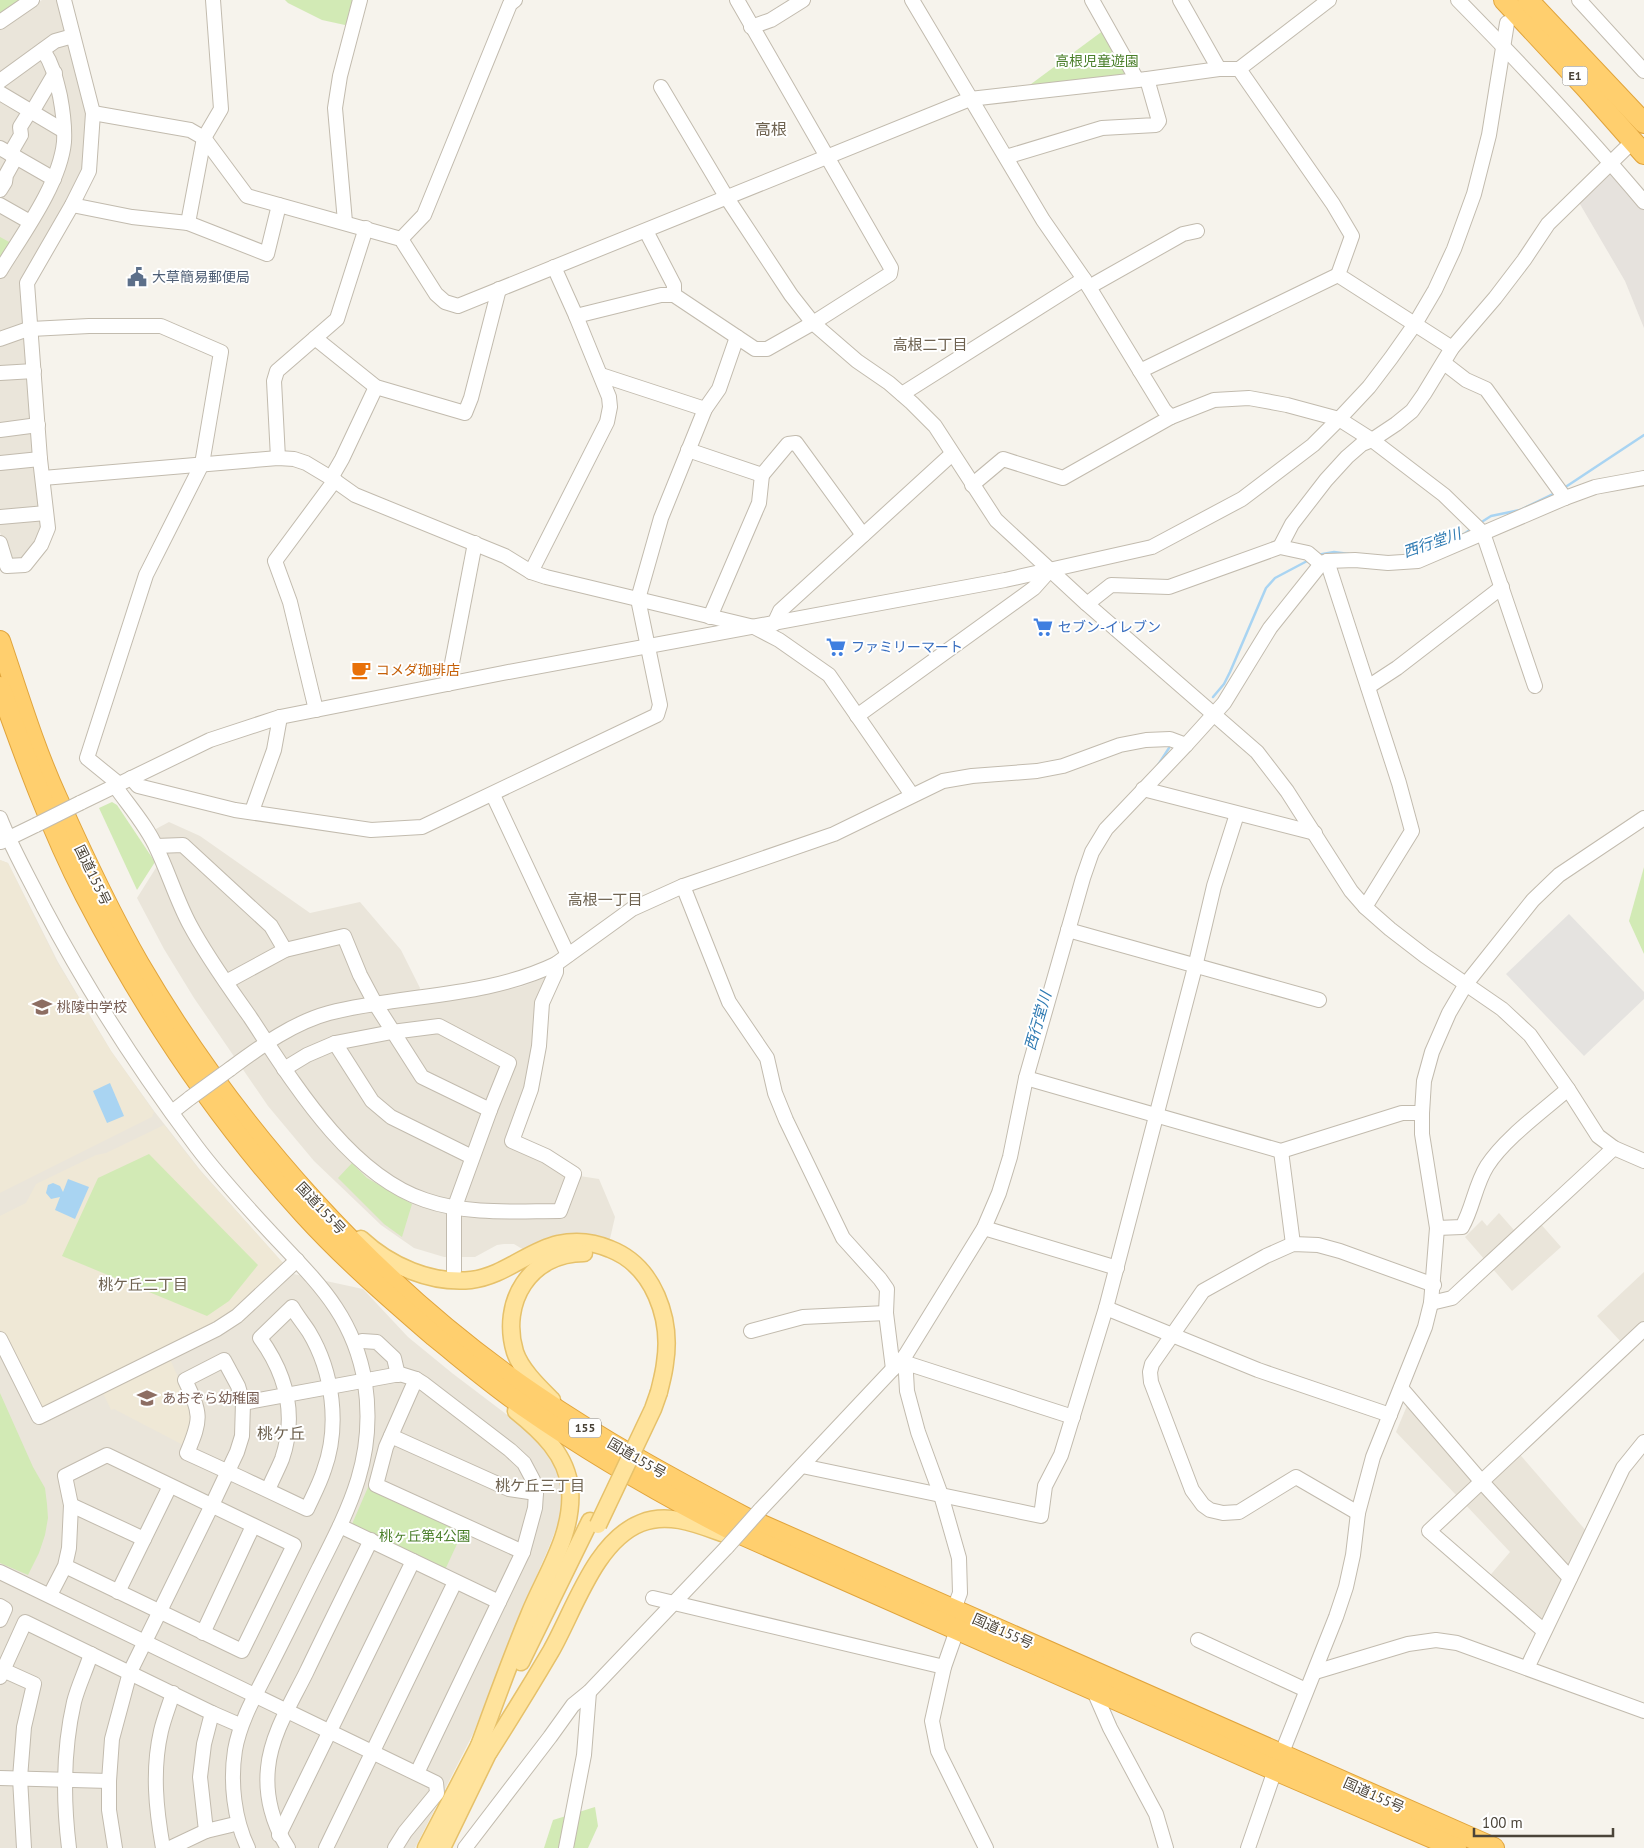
<svg xmlns="http://www.w3.org/2000/svg" width="1644" height="1848" viewBox="0 0 1644 1848" font-family="'PT Sans','Noto Sans JP',sans-serif">
<style>
.residential{fill:#eae5da}
.industrial{fill:#e6e2dd}
.education{fill:#efe8d6}
.green{fill:#d2eab5}
.parking{fill:#e5e3e0}
.water{fill:#a9d4f2}
.lines{fill:none;stroke-linecap:round;stroke-linejoin:round}
.stream{stroke:#a9d4f2;stroke-width:2.5}
.minor-casing{stroke:#c2bbae;stroke-width:16}
.major-casing{stroke:#e6c16a;stroke-width:19}
.highway-casing{stroke:#e0a43c;stroke-width:22}
.minor{stroke:#fff;stroke-width:14}
.major{stroke:#ffe39c;stroke-width:16}
.highway{stroke:#ffcf6e;stroke-width:20}
.minor-bridge-casing{stroke:#c2bbae;stroke-width:16;stroke-linecap:butt}
.major-bridge-casing{stroke:#e6c16a;stroke-width:19;stroke-linecap:butt}
.minor-bridge{stroke:#fff;stroke-width:14}
.major-bridge{stroke:#ffe39c;stroke-width:16}
.labels{text-anchor:middle;stroke-width:4;stroke-linejoin:round;paint-order:stroke}
.shield{fill:#fff;stroke:#817c74;stroke-width:1}
.shield-label{font-size:12px;font-weight:bold;fill:#4b4439}
.park-label{font-size:14px;fill:#4a7f2a;stroke:#fff}
.service-label{font-size:14px;fill:#4e5e75;stroke:#fff;text-anchor:start}
.shop-label{font-size:14px;fill:#366cbe;stroke:#fff;text-anchor:start}
.food-label{font-size:14px;fill:#c56008;stroke:#fff;text-anchor:start}
.street-label{font-size:14px;fill:#4b4439;stroke:#fff}
.education-label{font-size:14px;fill:#785e54;stroke:#fff;text-anchor:start}
.neighbourhood-label{font-size:15px;fill:#6e6250;stroke:#fff}
.water-label{font-size:15px;font-style:italic;fill:#2e7ab2;stroke:#fff}
.quarter-label{font-size:16px;fill:#6e6250;stroke:#fff}
</style>
<rect width="100%" height="100%" fill="#f6f3ec"/>
<g class="residential">
<polygon points="42,0 60,0 86,101 87,156 81,177 23,277 27,338 44,524 27,558 9,561 0,532 0,30"/>
<polygon points="169,822 200,836 310,913 360,902 401,950 420,988 418,993 421,1005 520,987 547,977 526,1089 506,1143 567,1174 599,1179 615,1217 609,1243 529,1253 514,1244 504,1244 497,1245 475,1257 444,1257 414,1248 381,1225 314,1161 268,1106 194,998 164,949 137,898 164,855 152,831"/>
<polygon points="0,860 8,863 58,962 111,1051 154,1111 201,1171 283,1263 283,1267 289,1273 363,1289 408,1337 452,1373 518,1423 539,1442 557,1469 562,1493 561,1506 559,1521 549,1547 520,1614 473,1734 415,1848 0,1848"/>
<polygon points="1499,1213 1521,1238 1539,1222 1561,1247 1512,1291 1465,1237 1482,1220 1487,1226"/>
<polygon points="1644,1272 1644,1324 1623,1344 1597,1316"/>
<polygon points="1409,1401 1479,1481 1459,1498 1396,1432"/>
<polygon points="1516,1450 1588,1533 1572,1571 1486,1484"/>
<polygon points="1483,1489 1565,1579 1544,1626 1487,1579 1510,1552 1463,1502"/>
</g>
<polygon class="industrial" points="1608,169 1644,210 1644,328 1625,281 1577,199"/>
<g class="education">
<polygon points="0,860 8,863 57,962 111,1051 154,1112 152,1117 0,1193"/>
<polygon points="164,1125 201,1172 283,1263 283,1267 234,1313 44,1410 39,1408 0,1330 0,1216 26,1203 36,1184 96,1155 106,1153"/>
<polygon points="169,1357 194,1412 185,1446 114,1409 111,1410 102,1391"/>
</g>
<g class="green">
<polygon points="0,0 24,0 0,16"/>
<polygon points="285,0 365,0 359,19 345,25 322,20 288,3"/>
<polygon points="1104,30 1127,77 1023,90"/>
<polygon points="0,237 13,244 0,266"/>
<polygon points="112,802 117,805 155,862 137,890 99,808"/>
<polygon points="1644,867 1644,954 1629,921"/>
<polygon points="149,1154 258,1265 229,1301 207,1316 62,1256 98,1178"/>
<polygon points="352,1163 367,1178 412,1204 402,1237 384,1224 338,1178"/>
<polygon points="0,1393 33,1467 45,1488 47,1504 48,1518 45,1535 39,1553 28,1575 0,1563"/>
<polygon points="369,1485 464,1529 444,1572 354,1528 352,1524"/>
<polygon points="595,1807 598,1826 588,1848 544,1848 553,1820"/>
</g>
<polygon class="parking" points="1569,914 1644,992 1644,999 1584,1056 1506,974"/>
<g class="water">
<polygon points="110,1083 124,1116 107,1123 93,1091"/>
<polygon points="68,1179 89,1187 75,1219 55,1210 60,1197 51,1199 46,1193 48,1185 53,1183 60,1186 63,1192"/>
</g>
<g class="lines">
<g class="stream">
<polyline points="1564,488 1644,435"/>
<polyline points="1480,523 1491,516 1520,510 1555,493"/>
<polyline points="1317,555 1334,552 1349,554"/>
<polyline points="1404,556 1464,534 1471,529"/>
<polyline points="1213,697 1224,684 1230,672 1266,588 1275,578 1309,560"/>
<polyline points="1158,765 1169,748"/>
</g>
<defs>
<g id="minor">
<polyline points="912,0 1043,220 1084,279 1164,410 1171,417 1214,400 1249,398 1287,405 1339,419 1372,440 1444,495 1483,533 1535,686"/>
<polyline points="1092,0 1137,80"/>
<polyline points="1180,0 1219,69"/>
<path d="M1458,0C1522,65 1585,132 1644,202"/>
<polyline points="1579,0 1644,71"/>
<polyline points="0,22 32,0"/>
<polyline points="751,27 771,20 803,0"/>
<polyline points="1239,69 1333,204 1352,236 1338,275 1452,348"/>
<polyline points="0,81 55,41 73,36"/>
<polyline points="661,87 727,198 791,295 813,323 857,361 889,383 912,403 935,426 996,520 1087,604 1257,752 1287,791 1351,891 1365,907 1390,929 1425,956 1502,1009 1530,1035 1568,1089 1598,1136 1614,1148 1644,1161"/>
<polyline points="0,93 64,131"/>
<polyline points="32,112 55,73"/>
<polyline points="93,113 190,130 204,138 247,196 401,239 436,294 445,302 458,306 970,99 1147,79 1219,69 1239,69 1329,0"/>
<polyline points="0,148 54,179"/>
<polyline points="10,154 21,135 20,127 30,111"/>
<polyline points="1006,157 1102,128 1156,125 1159,121 1147,79"/>
<polyline points="0,190 5,182 6,175 16,157"/>
<polyline points="0,205 30,222"/>
<polyline points="72,205 132,217 188,223 267,254 279,205"/>
<polyline points="345,222 335,108 340,76 360,0"/>
<polyline points="188,223 204,138 221,109 213,0"/>
<polyline points="646,231 674,285 674,295"/>
<polyline points="401,239 424,215 510,4 515,0"/>
<path d="M0,271C22,235 60,184 64,142C65,126 63,112 60,96C56,79 53,65 43,50"/>
<polyline points="1089,287 1183,234 1197,231"/>
<polyline points="576,316 661,295 674,295 755,349 767,349 813,323 890,274 891,268 737,0"/>
<polyline points="31,329 89,326 161,326 221,352 202,464 146,575 87,758 119,784"/>
<polyline points="315,338 376,387 465,413 471,398 499,289"/>
<polyline points="0,339 31,328"/>
<polyline points="1444,363 1466,380 1486,389 1565,498"/>
<polyline points="1140,371 1338,275"/>
<polyline points="0,373 34,371"/>
<polyline points="601,375 705,409"/>
<polyline points="902,394 1084,279"/>
<polyline points="0,430 38,425"/>
<polyline points="688,450 762,475 788,444 796,443 863,535"/>
<polyline points="278,458 274,381 277,371 337,319 366,228"/>
<polyline points="0,463 40,459"/>
<polyline points="43,478 278,458 294,459 306,463 331,478 355,495 505,556 531,572 546,577 754,627 779,640 829,675 912,795"/>
<polyline points="331,478 342,459 376,387"/>
<polyline points="972,485 1003,459 1063,478 1171,417"/>
<polyline points="0,517 46,513"/>
<polyline points="0,543 7,566 25,565 41,545 48,528 40,459 27,283 72,205 89,171 93,113 64,0"/>
<polyline points="1280,547 1292,524 1326,480 1347,457 1362,444 1372,440 1396,424 1412,411 1424,394 1452,348 1495,298 1524,260 1548,224 1627,147"/>
<polyline points="1327,561 1399,783 1412,831 1365,907"/>
<polyline points="531,572 607,422 610,407 609,397 576,316 554,267"/>
<polyline points="1087,604 1111,585 1169,587 1280,547 1308,553 1321,564"/>
<polyline points="710,617 759,503 762,475"/>
<polyline points="774,624 780,611 952,454"/>
<polyline points="448,684 475,543"/>
<polyline points="1368,687 1397,668 1502,587"/>
<polyline points="316,710 290,602 275,561 335,480"/>
<polyline points="857,716 1034,588 1050,570"/>
<polyline points="131,778 138,786 235,810 371,830 422,827 657,715 660,705 638,599 661,518 705,409 719,389 737,337"/>
<path d="M115,786C129,806 147,826 157,849C169,874 177,901 190,925C207,957 229,987 250,1017C293,1082 348,1174 425,1200C468,1215 515,1211 560,1211L574,1174L546,1156L512,1141L531,1089L539,1046L542,1003L556,972V964"/>
<polyline points="1143,789 1315,833"/>
<polyline points="493,795 568,955"/>
<polyline points="80,803 210,740 280,717 503,673 1005,580 1152,547 1242,499 1313,445 1339,419 1369,387 1391,358 1415,324 1435,290 1454,249 1474,194 1489,135 1507,23"/>
<polyline points="252,811 274,750 280,717"/>
<path d="M0,818C12,849 29,878 44,908C88,991 139,1070 196,1146C220,1178 247,1207 273,1235C318,1283 354,1316 365,1383C376,1456 351,1505 319,1568C302,1602 286,1635 269,1668C256,1694 240,1721 235,1750C230,1782 234,1819 248,1848"/>
<polyline points="1,842 36,825"/>
<polyline points="156,846 183,845 271,926 285,950"/>
<polyline points="683,886 729,1002 767,1058 775,1093 786,1120 843,1238 880,1279 887,1289 886,1313 893,1369"/>
<polyline points="1068,930 1319,1000"/>
<polyline points="226,982 285,950 344,936 360,975 376,1005 422,1077 490,1110"/>
<polyline points="335,1043 372,1101 391,1117 472,1157"/>
<path d="M230,1069C260,1047 292,1023 329,1013C404,994 485,998 556,964L632,909L683,886L834,834L943,781L972,776L1037,771L1063,766L1120,745L1146,740L1170,739L1186,745"/>
<polyline points="284,1069 307,1055 335,1043 392,1032 439,1026 509,1063 490,1110 454,1209 454,1271"/>
<polyline points="1026,1078 1281,1151 1402,1113 1422,1113"/>
<polyline points="172,1112 190,1098"/>
<polyline points="1281,1151 1293,1244"/>
<polyline points="984,1228 1117,1268"/>
<path d="M1437,1228L1462,1227C1473,1208 1475,1185 1487,1166C1505,1138 1543,1111 1568,1089"/>
<polyline points="1431,1303 1452,1298 1614,1148"/>
<polyline points="1106,1308 1258,1370 1390,1415"/>
<polyline points="751,1331 803,1317 886,1313"/>
<polyline points="0,1339 39,1417 217,1329 237,1316 297,1260"/>
<polyline points="362,1341 377,1342 394,1358 398,1375"/>
<polyline points="905,1356 907,1391 918,1432 941,1495 959,1558 960,1593 957,1601 957,1630 944,1667 932,1721 938,1751 986,1848"/>
<polyline points="906,1363 1073,1417"/>
<polyline points="416,1379 386,1447 376,1485 523,1552"/>
<polyline points="1401,1388 1481,1481 1570,1578"/>
<polyline points="243,1403 400,1374 416,1379 424,1384 510,1450 524,1463 533,1480 536,1493 535,1508 523,1552 417,1773"/>
<polyline points="391,1436 509,1489 536,1493"/>
<polyline points="802,1466 1041,1516 1045,1486 1061,1455 1106,1308 1195,967 1214,886 1237,814"/>
<polyline points="71,1505 144,1539"/>
<polyline points="760,1510 905,1356 984,1228 999,1193 1010,1157 1026,1078 1083,878 1092,852 1106,829 1186,745 1224,703 1270,628 1321,564 1327,561 1355,560 1388,563 1418,561 1565,498 1595,487 1644,478"/>
<polyline points="1358,1513 1296,1477 1239,1512 1223,1513 1210,1510 1203,1505 1192,1490 1151,1382 1150,1372 1152,1364 1203,1291 1266,1256 1293,1244 1318,1245 1340,1251 1434,1285"/>
<polyline points="340,1526 499,1602"/>
<polyline points="0,1572 436,1783 437,1793 405,1832 395,1848"/>
<polyline points="118,1592 170,1486"/>
<polyline points="50,1595 65,1566 69,1548 71,1505 65,1476 107,1455 294,1545 242,1651 65,1566"/>
<polyline points="653,1598 944,1667"/>
<polyline points="0,1606 5,1609 0,1620"/>
<polyline points="1544,1631 1429,1531 1644,1329"/>
<polyline points="203,1633 253,1526"/>
<polyline points="1198,1640 1306,1690"/>
<polyline points="1527,1668 1623,1468 1644,1442"/>
<polyline points="3,1670 34,1684 24,1727 20,1778 24,1848"/>
<polyline points="1315,1672 1408,1644 1436,1640 1457,1643 1644,1711"/>
<polyline points="0,1677 25,1622 212,1713 204,1744 200,1777 206,1831 170,1848"/>
<polyline points="1093,1689 1110,1728 1156,1814 1166,1848"/>
<polyline points="212,1713 235,1723"/>
<polyline points="0,1778 109,1781"/>
<polyline points="206,1831 231,1825"/>
<polyline points="279,1835 413,1561"/>
<path d="M69,1848C63,1799 63,1750 74,1702C78,1686 86,1670 91,1654"/>
<path d="M115,1848L109,1810V1781L112,1739L130,1672L212,1505L237,1452L242,1436L243,1403L238,1386L224,1360L185,1380C201,1414 202,1418 187,1453C227,1471 267,1490 307,1509C313,1496 320,1483 324,1470C340,1426 333,1372 309,1332C304,1324 297,1316 292,1307L260,1338C286,1374 297,1415 282,1459C278,1469 272,1480 268,1490"/>
<path d="M163,1848C156,1809 152,1770 161,1731C164,1718 169,1706 173,1693"/>
<path d="M288,1848C273,1825 265,1796 268,1768C271,1735 291,1703 306,1673C327,1629 349,1585 371,1540"/>
<polyline points="326,1848 455,1582"/>
<polyline points="465,1848 550,1737 573,1705 589,1692 727,1547"/>
<polyline points="566,1848 584,1755 589,1692"/>
<polyline points="1248,1848 1275,1770 1336,1617 1346,1587 1353,1555 1358,1513 1373,1457 1425,1327 1431,1303 1437,1228 1422,1134 1422,1113 1424,1081 1432,1052 1449,1013 1466,984 1533,900 1559,875 1644,818"/>
</g>
<g id="major">
<path d="M361,1239C390,1266 431,1284 471,1280C504,1276 528,1251 558,1244C576,1240 594,1242 610,1249C654,1266 672,1319 665,1363C664,1373 661,1383 659,1392"/>
<path d="M552,1400C539,1387 521,1370 515,1352C500,1302 530,1253 584,1253"/>
<polyline points="521,1662 590,1521"/>
<path d="M479,1746C495,1702 511,1658 529,1615C545,1575 574,1534 570,1489C567,1455 541,1431 516,1411"/>
<path d="M489,1752C510,1719 531,1685 551,1651C574,1611 595,1541 641,1523C668,1512 697,1524 722,1533"/>
<polyline points="426,1848 483,1738"/>
<polyline points="442,1848 493,1743"/>
</g>
<g id="highway">
<polyline points="1504,0 1585,87 1644,154"/>
<polyline points="1528,0 1644,123"/>
<path d="M0,641C18,694 34,748 57,798C82,854 108,910 139,964C236,1130 375,1286 535,1395C602,1441 674,1480 746,1518L1494,1848"/>
<path d="M0,687C25,757 51,829 85,895C144,1009 217,1119 304,1214C344,1258 389,1297 434,1336C464,1360 493,1385 525,1407C591,1453 662,1494 734,1531L1275,1770L1456,1848"/>
</g>
</defs>
<use href="#minor" class="minor-casing"/>
<use href="#major" class="major-casing"/>
<use href="#highway" class="highway-casing"/>
<use href="#minor" class="minor"/>
<use href="#major" class="major"/>
<use href="#highway" class="highway"/>
<defs>
<g id="minor-bridge">
<polyline points="36,825 80,803"/>
<polyline points="190,1098 230,1069"/>
<polyline points="727,1547 760,1510"/>
</g>
<polyline id="major-bridge" points="598,1525 653,1409 659,1392"/>
</defs>
<use href="#minor-bridge" class="minor-bridge-casing"/>
<use href="#major-bridge" class="major-bridge-casing"/>
<use href="#minor-bridge" class="minor-bridge"/>
<use href="#major-bridge" class="major-bridge"/>
</g>
<defs>
<symbol id="civic-bare" viewBox="-9 -9 18 18"><path d="M-.6-6.5H3V-4.5H.6V-3L4-1V1h2V6H-6V1h2V-1L-.6-3ZM-1.2 2.5V6h2.4V2.5Z" fill="#5c6f8a" stroke="#fff" stroke-width="2.5" paint-order="stroke"/></symbol>
<symbol id="supermarket-bare" viewBox="-9 -9 18 18"><path d="M-6-5.5h2.5l.6 2H6L4.5 2H-2.5L-4.4-4H-6ZM-1.5 3.2a1.3 1.3 0 1 0 .1 0ZM3 3.2a1.3 1.3 0 1 0 .1 0Z" fill="#3f7fe0" stroke="#fff" stroke-width="2.5" paint-order="stroke"/></symbol>
<symbol id="cafe-bare" viewBox="-9 -9 18 18"><path d="M-5.5-4.5H6V0H3Q3 3.5 0 3.5H-2.5Q-5.5 3.5-5.5 0ZM3-3.2v2h1.7v-2ZM-6 4.5H4V6H-6Z" fill="#e8710a" stroke="#fff" stroke-width="2.5" paint-order="stroke"/></symbol>
<symbol id="school-bare" viewBox="-9 -9 18 18"><path d="M0-5L7-2L0 1L-7-2ZM-4 1L0 2.5L4 1V4Q0 6-4 4Z" fill="#8d6e63" stroke="#fff" stroke-width="2.5" paint-order="stroke"/></symbol>
</defs>
<g fill-rule="evenodd">
<use href="#civic-bare" x="123" y="263" width="28" height="28"/>
<use href="#supermarket-bare" x="1029" y="613" width="28" height="28"/>
<use href="#supermarket-bare" x="822" y="633" width="28" height="28"/>
<use href="#cafe-bare" x="347" y="656" width="28" height="28"/>
<use href="#school-bare" x="28" y="993" width="28" height="28"/>
<use href="#school-bare" x="133" y="1384" width="28" height="28"/>
</g>
<g class="labels">
<g class="shield">
<rect x="1562.5" y="66.5" width="25" height="19" rx="4"/>
<rect x="569" y="1418.5" width="32" height="19" rx="4"/>
</g>
<g class="shield-label">
<text x="1575" y="80">E1</text>
<text x="585" y="1432">155</text>
</g>
<g class="park-label">
<text x="1097" y="66">高根児童遊園</text>
<text x="425" y="1541">桃ヶ丘第4公園</text>
</g>
<g class="service-label">
<text x="152" y="282">大草簡易郵便局</text>
</g>
<g class="shop-label">
<text x="1058" y="632">セブン-イレブン</text>
<text x="851" y="652">ファミリーマート</text>
</g>
<g class="food-label">
<text x="376" y="675">コメダ珈琲店</text>
</g>
<g class="street-label">
<text transform="translate(93 875) rotate(64)" y="5">国道155号</text>
<text transform="translate(321 1208) rotate(47)" y="5">国道155号</text>
<text transform="translate(637 1458) rotate(30)" y="5">国道155号</text>
<text transform="translate(1003 1631) rotate(24)" y="5">国道155号</text>
<text transform="translate(1374 1795) rotate(24)" y="5">国道155号</text>
</g>
<g class="education-label">
<text x="57" y="1012">桃陵中学校</text>
<text x="162" y="1403">あおぞら幼稚園</text>
</g>
<g class="neighbourhood-label">
<text x="930" y="350">高根二丁目</text>
<text x="605" y="905">高根一丁目</text>
<text x="143" y="1290">桃ケ丘二丁目</text>
<text x="540" y="1491">桃ケ丘三丁目</text>
</g>
<g class="water-label">
<text transform="translate(1432 543) rotate(-19)" y="5">西行堂川</text>
<text transform="translate(1038 1021) rotate(-74)" y="5">西行堂川</text>
</g>
<g class="quarter-label">
<text x="771" y="135">高根</text>
<text x="281" y="1439">桃ケ丘</text>
</g>
</g>
<path d="M1474 1828v8h139v-8" fill="none" stroke="#4b4439" stroke-width="2.5"/>
<text x="1482" y="1828" font-size="15" fill="#4b4439" stroke="#ffffff" stroke-width="4" paint-order="stroke">100 m</text>
</svg>
